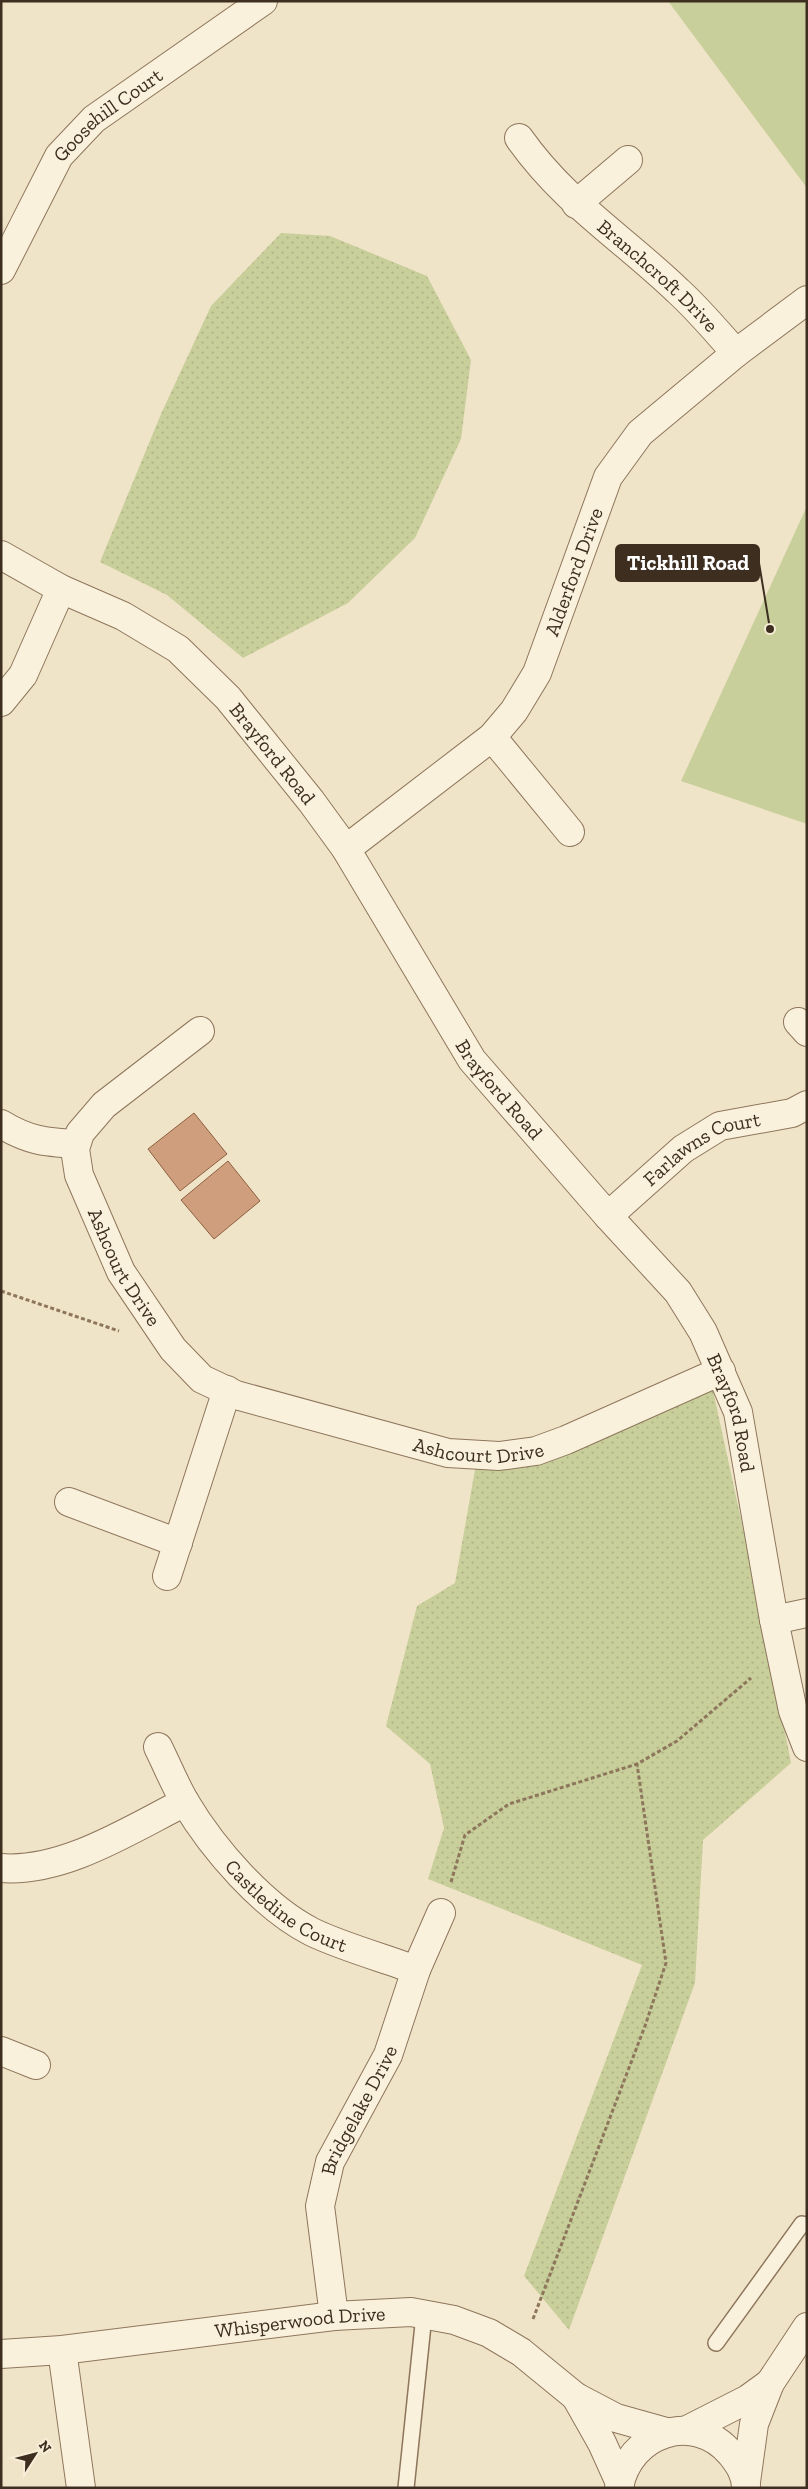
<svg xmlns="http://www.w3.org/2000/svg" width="808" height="2489" viewBox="0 0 808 2489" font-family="'Zilla Slab',serif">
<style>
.grass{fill:#c9cf9b}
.park{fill:url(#park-dots)}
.building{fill:#cf9f7d;stroke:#8d5f41}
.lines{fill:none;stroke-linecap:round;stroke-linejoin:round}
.lane-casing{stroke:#8d765c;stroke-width:18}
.street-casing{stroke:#8d765c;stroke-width:30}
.path{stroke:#8d765c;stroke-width:3;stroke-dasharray:4 2.5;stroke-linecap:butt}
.lane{stroke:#faf1dc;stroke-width:15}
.street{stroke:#faf1dc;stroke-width:28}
.labels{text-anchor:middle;stroke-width:5;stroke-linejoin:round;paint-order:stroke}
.street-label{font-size:20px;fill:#3d2e20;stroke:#f7eed8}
.leader{fill:none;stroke:#3d2e20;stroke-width:2}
.callout-dot{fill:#3d2e20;stroke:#f7eed8;stroke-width:2}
.callout{fill:#3d2e20;stroke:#3d2e20;stroke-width:2}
.callout-label{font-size:21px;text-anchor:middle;font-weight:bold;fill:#fff}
</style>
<defs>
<pattern id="park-dots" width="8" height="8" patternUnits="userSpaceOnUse" patternTransform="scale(1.25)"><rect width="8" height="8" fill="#c9cf9b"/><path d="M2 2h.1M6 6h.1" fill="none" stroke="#aeb285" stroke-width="1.8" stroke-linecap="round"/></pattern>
</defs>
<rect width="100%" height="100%" fill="#f0e4c8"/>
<g class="grass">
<polygon points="668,1 807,1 807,188"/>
<polygon points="807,506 807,824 681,781"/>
</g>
<g class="park">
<polygon points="281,233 330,236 427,276 471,360 461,439 415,538 348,603 243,658 167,595 100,562 161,414 211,306"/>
<polygon points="712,1386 769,1648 791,1763 703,1840 695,1983 569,2330 524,2276 642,1965 428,1879 444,1828 430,1764 386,1726 417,1606 455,1583 476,1464"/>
</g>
<g class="building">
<polygon points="194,1113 227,1154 180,1191 148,1149"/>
<polygon points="228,1161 260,1201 214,1239 181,1200"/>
</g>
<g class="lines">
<defs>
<g id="lane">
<polyline points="716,2343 802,2224 807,2225"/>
<polyline points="406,2488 424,2315"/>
</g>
<g id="street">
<path id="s1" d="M519,138C565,203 623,238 678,291C699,310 717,332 736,353"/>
<polyline points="576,204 628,160"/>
<path id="s2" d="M1,270L59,156L94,119L263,1"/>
<path id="s3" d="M1,555L61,589L123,616L178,649L228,698L311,801L346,849L472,1060L608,1216L678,1292L703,1332L738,1412L774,1620L793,1711L807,1747"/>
<polyline points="1,702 23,675 61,589"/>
<polyline points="492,737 570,832"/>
<path id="s4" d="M346,849L492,737L514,711L537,673L608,477L640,433L736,353L807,300"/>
<polyline points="798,1022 807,1032"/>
<path id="s5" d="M200,1031L104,1105L80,1133L75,1149L79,1175L121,1272L173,1349L202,1379L236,1395L448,1453L499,1456L536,1451L566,1440L721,1371"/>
<path d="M1,1124C29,1141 45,1142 76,1144"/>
<path id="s6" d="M608,1216L683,1149L720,1126L792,1113L807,1105"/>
<polyline points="69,1502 178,1543"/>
<polyline points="167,1576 227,1390"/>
<polyline points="774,1620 807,1613"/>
<path id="s7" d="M158,1747C167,1765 175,1785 185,1802C213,1849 263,1907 312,1932C343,1947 384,1958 416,1970"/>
<path d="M1,1868C64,1873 131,1829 185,1802"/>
<polyline points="1,2051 36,2065"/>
<path id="s8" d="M334,2316L320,2206L330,2162L388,2055L416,1970L441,1913"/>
<polyline points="62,2350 81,2488"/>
<path id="s9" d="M1,2354L62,2350L334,2316L411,2312L454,2320L489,2333L521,2352L576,2397L616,2418L666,2432"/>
<polyline points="576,2397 602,2443 620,2483"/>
<polyline points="687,2430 748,2399 770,2383"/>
<polyline points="746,2482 754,2424 770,2383 807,2327"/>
<path d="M619,2488C628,2433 694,2410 731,2454C739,2464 746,2474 746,2488"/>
</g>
</defs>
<use href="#lane" class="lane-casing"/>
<use href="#street" class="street-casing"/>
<g class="path">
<polyline points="1,1291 119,1331"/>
<polyline points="451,1882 465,1835 509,1804 637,1764"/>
<polyline points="533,2319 645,2026 666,1963 637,1764 677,1741 751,1678"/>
</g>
<use href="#lane" class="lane"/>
<use href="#street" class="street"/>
</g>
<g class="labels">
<g class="street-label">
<text dy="7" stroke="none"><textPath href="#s2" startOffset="192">Goosehill Court</textPath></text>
<text dy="7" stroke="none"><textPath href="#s1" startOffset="196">Branchcroft Drive</textPath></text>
<text dy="7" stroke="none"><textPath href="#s4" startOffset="370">Alderford Drive</textPath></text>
<text dy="7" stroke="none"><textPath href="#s3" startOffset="342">Brayford Road</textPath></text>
<text dy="7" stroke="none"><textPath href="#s3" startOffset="748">Brayford Road</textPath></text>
<text dy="7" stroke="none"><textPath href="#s6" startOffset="118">Farlawns Court</textPath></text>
<text dy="7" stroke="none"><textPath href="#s5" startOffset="304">Ashcourt Drive</textPath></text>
<text dy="7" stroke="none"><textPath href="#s3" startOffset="1152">Brayford Road</textPath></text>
<text dy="7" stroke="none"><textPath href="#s5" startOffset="729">Ashcourt Drive</textPath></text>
<text dy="7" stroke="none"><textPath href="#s7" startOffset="209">Castledine Court</textPath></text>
<text dy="7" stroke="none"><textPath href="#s8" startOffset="215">Bridgelake Drive</textPath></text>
<text dy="7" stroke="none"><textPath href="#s9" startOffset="301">Whisperwood Drive</textPath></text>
</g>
</g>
<path class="leader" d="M770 629L759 563"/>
<circle class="callout-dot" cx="770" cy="629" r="5"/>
<rect class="callout" x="616" y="545" width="143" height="36" rx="5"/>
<g class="callout-label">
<text x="688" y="570">Tickhill Road</text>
</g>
<rect width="808" height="2489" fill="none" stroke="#3d2e20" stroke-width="5"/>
<g transform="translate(35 2454) rotate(54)" stroke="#f7eed8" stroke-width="4" paint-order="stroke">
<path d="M0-4L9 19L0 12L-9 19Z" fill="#3d2e20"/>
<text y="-8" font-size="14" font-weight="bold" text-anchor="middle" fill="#3d2e20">N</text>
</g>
</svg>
